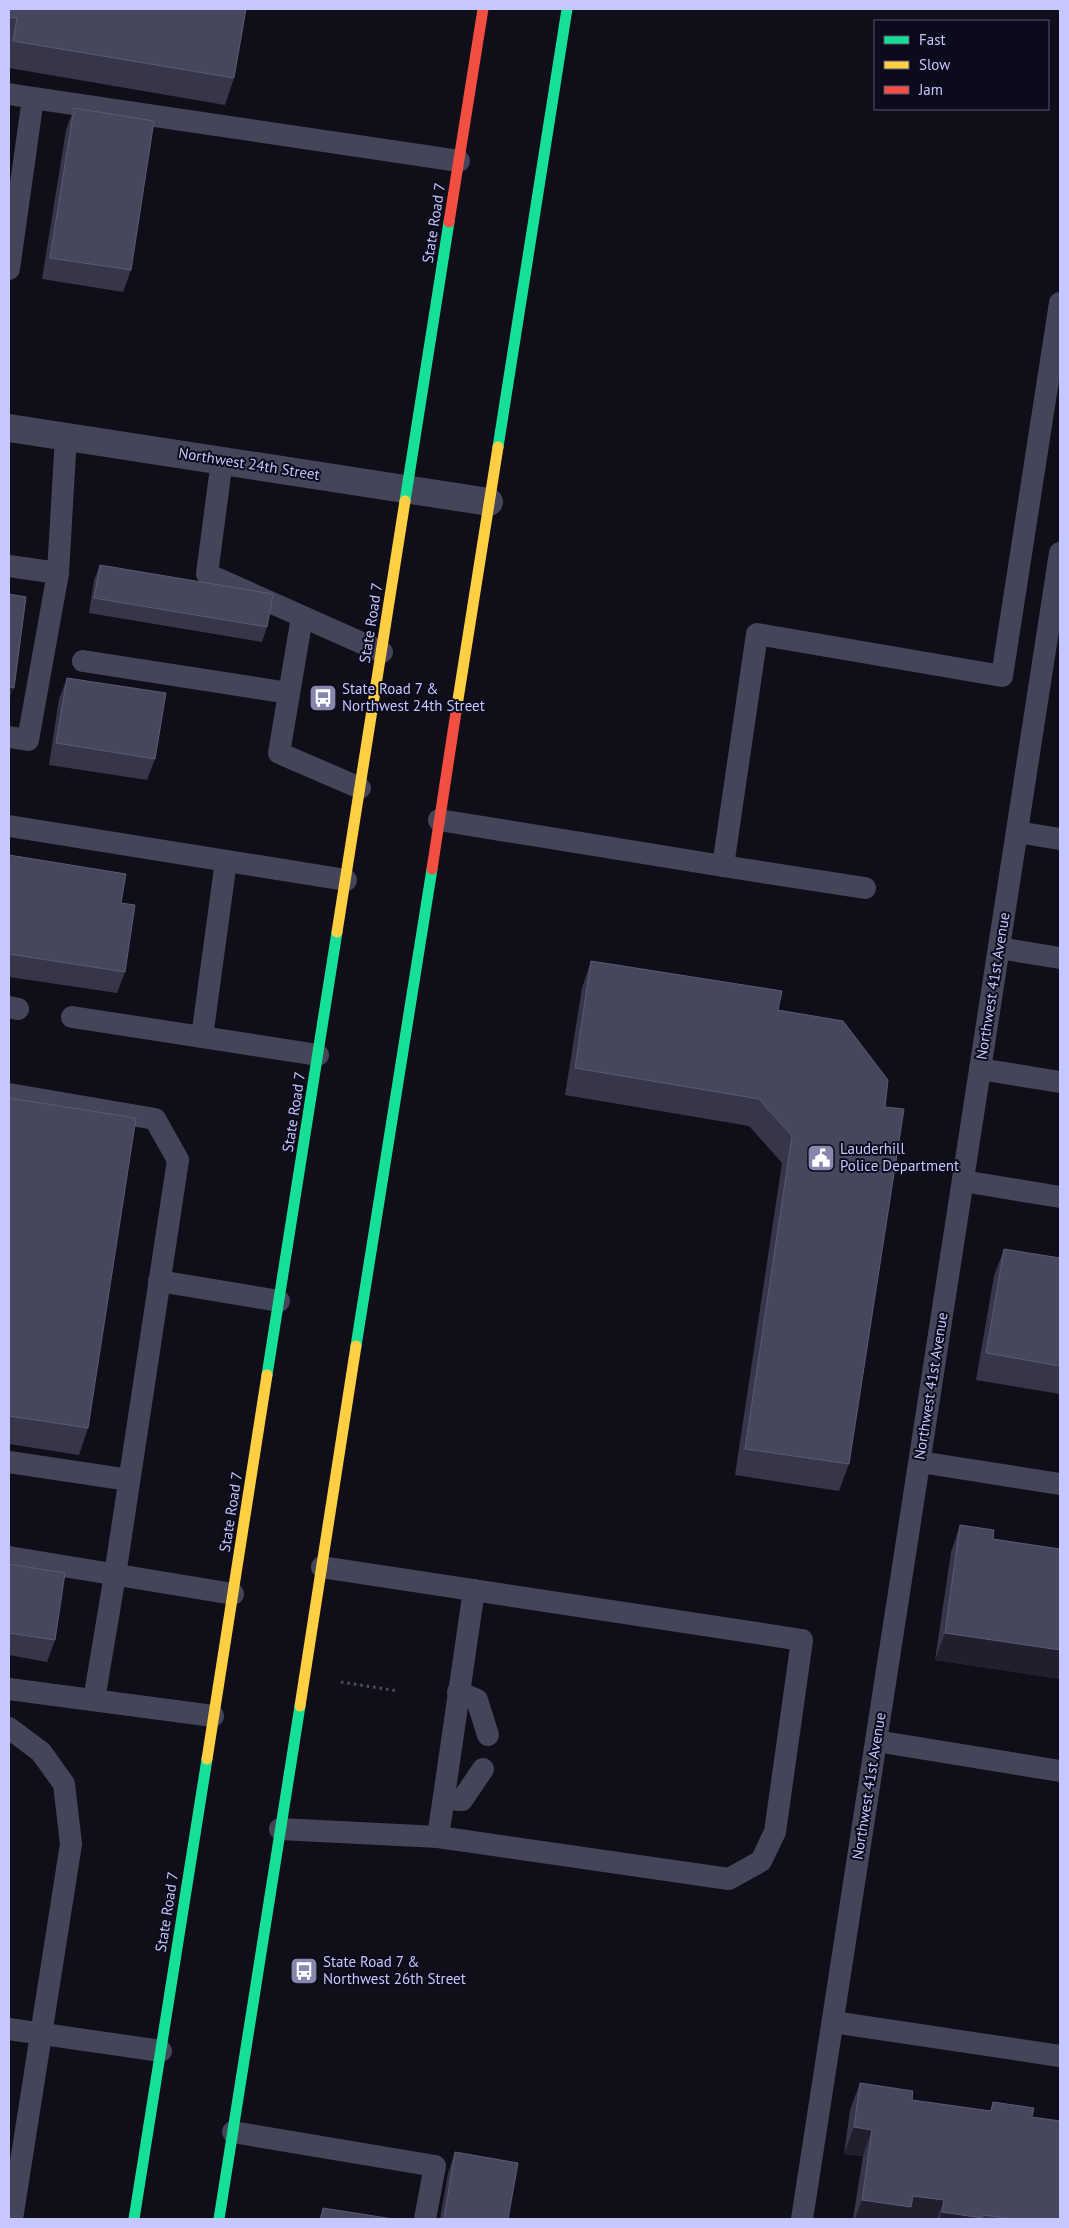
<svg xmlns="http://www.w3.org/2000/svg" width="1069" height="2228" viewBox="0 0 1069 2228" font-family="'PT Sans',sans-serif">
<style>
.lines{fill:none;stroke-linecap:round;stroke-linejoin:round}
.path{stroke:#44545e;stroke-width:3;stroke-dasharray:2.5 4;stroke-linecap:butt}
.lane{stroke:#444559;stroke-width:22}
.street{stroke:#444559;stroke-width:28}
.fast{stroke:#16e098;stroke-width:11}
.slow{stroke:#ffcf43;stroke-width:11}
.jam{stroke:#f24e42;stroke-width:11}
.wall{fill:#373649}
.shaded-wall{fill:#211f2d}
.building{fill:#46465c;stroke:#5a5a76}
.labels{text-anchor:middle;stroke-width:4;stroke-linejoin:round;paint-order:stroke}
.street-label{font-size:15px;fill:#c6c7fe;stroke:#0c0b1b}
.poi-label{font-size:15px;fill:#c6c7fe;stroke:#0c0b1b;text-anchor:start}
</style>
<rect width="100%" height="100%" fill="#100e18"/>
<g class="lines">
<polyline class="path" points="341,1682 398,1691"/>
<g class="lane">
<polyline points="9,94 33,98"/>
<polyline points="9,269 33,98 459,161"/>
<polyline points="222,460 207,574 382,652"/>
<polyline points="9,566 58,573 66,436"/>
<polyline points="302,617 279,753 360,788"/>
<polyline points="83,661 289,693"/>
<polyline points="9,737 28,740 58,573"/>
<polyline points="439,820 723,866"/>
<polyline points="9,826 346,880"/>
<polyline points="1017,832 1060,839"/>
<polyline points="865,888 723,866 757,634 1002,676 1060,303"/>
<polyline points="999,948 1060,958"/>
<polyline points="9,1007 18,1009"/>
<polyline points="72,1017 318,1055"/>
<polyline points="202,1037 226,861"/>
<polyline points="980,1069 1060,1082"/>
<polyline points="9,1094 155,1119 178,1160 115,1575 94,1700"/>
<polyline points="963,1181 1060,1197"/>
<polyline points="159,1281 279,1301"/>
<polyline points="9,1462 129,1480"/>
<polyline points="920,1462 1060,1484"/>
<polyline points="9,1557 233,1594"/>
<path d="M322,1567C482,1592 642,1616 802,1640L775,1832L761,1861L729,1879L438,1837L474,1590"/>
<polyline points="9,1689 213,1716"/>
<polyline points="458,1692 477,1700 488,1735"/>
<polyline points="9,1728 41,1752 64,1784 71,1844 12,2219"/>
<polyline points="876,1741 1060,1771"/>
<polyline points="444,1799 462,1800 483,1769"/>
<polyline points="280,1829 438,1837"/>
<polyline points="833,2022 1060,2056"/>
<polyline points="9,2029 161,2051"/>
<polyline points="233,2132 435,2166 425,2219"/>
<polyline points="802,2219 1060,553"/>
</g>
<polyline class="street" points="9,428 489,502"/>
<g class="fast">
<polyline points="498,447 567,9"/>
<polyline points="405,501 449,222"/>
<polyline points="356,1346 432,869"/>
<polyline points="267,1375 337,932"/>
<polyline points="134,2219 207,1759"/>
<polyline points="219,2219 300,1706"/>
</g>
<g class="slow">
<polyline points="456,712 498,447"/>
<polyline points="337,932 405,501"/>
<polyline points="300,1706 356,1346"/>
<polyline points="207,1759 267,1375"/>
</g>
<g class="jam">
<polyline points="449,222 483,9"/>
<polyline points="432,869 456,712"/>
</g>
</g>
<g class="wall">
<polygon points="9,9 234,78 225,105 9,68"/>
<polygon points="74,108 131,270 123,292 42,279 66,130"/>
<polygon points="100,565 267,627 262,642 89,613 94,580"/>
<polygon points="67,678 155,759 147,780 49,765 59,699"/>
<polygon points="9,855 121,903 125,972 117,993 9,977"/>
<polygon points="591,961 778,1010 849,1464 839,1491 735,1475 782,1163 749,1126 565,1095 582,988"/>
<polygon points="9,1098 88,1428 79,1455 9,1444"/>
<polygon points="1004,1249 1060,1258 1060,1394 976,1380 994,1276"/>
<polygon points="960,1525 993,1539 1060,1549 1060,1679 935,1660 951,1552"/>
<polygon points="9,1564 55,1640 47,1662 9,1655"/>
<polygon points="860,2083 912,2100 990,2111 993,2102 1032,2117 1060,2219 853,2219 863,2156 844,2154 850,2110"/>
<polygon points="455,2152 508,2219 440,2219 448,2173"/>
<polygon points="323,2208 393,2219 319,2219"/>
</g>
<g class="shaded-wall">
<polygon points="9,687 14,688 9,701"/>
<polygon points="945,1633 1060,1650 1060,1679 935,1660"/>
<polygon points="854,2127 872,2130 863,2156 844,2154"/>
<polygon points="913,2196 944,2200 937,2219 855,2219 862,2200"/>
<polygon points="942,2212 982,2218 982,2219 939,2219"/>
</g>
<g class="building">
<polygon points="9,9 246,9 234,78 13,41 17,18 9,17"/>
<polygon points="74,108 154,121 131,270 50,258"/>
<polygon points="100,565 273,594 267,627 94,598"/>
<polygon points="9,594 26,597 14,688 9,687"/>
<polygon points="67,678 166,693 155,759 56,743"/>
<polygon points="9,855 126,874 121,903 135,905 125,972 9,954"/>
<polygon points="591,961 782,991 778,1010 843,1021 888,1080 885,1107 904,1109 849,1464 745,1449 792,1136 759,1099 575,1068"/>
<polygon points="9,1098 136,1118 88,1428 9,1416"/>
<polygon points="1004,1249 1060,1258 1060,1366 986,1353"/>
<polygon points="960,1525 994,1530 993,1539 1060,1549 1060,1650 945,1633"/>
<polygon points="9,1564 65,1573 55,1640 9,1633"/>
<polygon points="860,2083 913,2091 912,2100 991,2111 993,2102 1034,2108 1032,2117 1060,2121 1060,2219 1013,2219 983,2215 982,2218 942,2212 944,2200 913,2196 911,2207 862,2200 872,2130 854,2127"/>
<polygon points="455,2152 518,2163 508,2219 444,2219"/>
<polygon points="323,2208 393,2219 321,2219"/>
</g>
<defs>
<symbol id="bus-square" viewBox="-11 -11 22 22"><rect x="-9" y="-9" width="18" height="18" rx="4" fill="#8686ae" stroke="#0c0b1b"/><path d="M-5-6H5V4H4V6H2V4H-2V6H-4V4H-5ZM-3.5-4V0h7V-4ZM-3.5 1.2v1.5H-2V1.2ZM2 1.2v1.5H3.5V1.2Z" fill="#fff"/></symbol>
<symbol id="civic-square" viewBox="-11 -11 22 22"><rect x="-9" y="-9" width="18" height="18" rx="4" fill="#8686ae" stroke="#0c0b1b"/><path d="M-.6-6.5H3V-4.5H.6V-3L4-1V1h2V6H-6V1h2V-1L-.6-3ZM-1.2 2.5V6h2.4V2.5Z" fill="#fff"/></symbol>
</defs>
<g fill-rule="evenodd">
<use href="#bus-square" x="307" y="682" width="32" height="32"/>
<use href="#civic-square" x="805" y="1142" width="32" height="32"/>
<use href="#bus-square" x="288" y="1955" width="32" height="32"/>
</g>
<g class="labels">
<g class="street-label">
<text transform="translate(434 223) rotate(-81)" y="5">State Road 7</text>
<text transform="translate(249 464) rotate(9)" y="5">Northwest 24th Street</text>
<text transform="translate(371 623) rotate(-81)" y="5">State Road 7</text>
<text transform="translate(993 986) rotate(-81)" y="5">Northwest 41st Avenue</text>
<text transform="translate(294 1112) rotate(-81)" y="5">State Road 7</text>
<text transform="translate(931 1386) rotate(-81)" y="5">Northwest 41st Avenue</text>
<text transform="translate(231 1512) rotate(-81)" y="5">State Road 7</text>
<text transform="translate(869 1786) rotate(-81)" y="5">Northwest 41st Avenue</text>
<text transform="translate(167 1912) rotate(-81)" y="5">State Road 7</text>
</g>
<g class="poi-label">
<text x="342" y="694">State Road 7 &amp;<tspan x="342" dy="17">Northwest 24th Street</tspan></text>
<text x="840" y="1154">Lauderhill<tspan x="840" dy="17">Police Department</tspan></text>
<text x="323" y="1967">State Road 7 &amp;<tspan x="323" dy="17">Northwest 26th Street</tspan></text>
</g>
</g>
<rect width="1069" height="2228" fill="none" stroke="#c6c7fe" stroke-width="20"/>
<rect x="874" y="20" width="175" height="90" fill="#0c0b1b" stroke="#565676"/>
<rect x="884" y="36" width="25" height="8" fill="#16e098" stroke="#565676"/>
<text x="919" y="45" font-size="15" fill="#c6c7fe">Fast</text>
<rect x="884" y="61" width="25" height="8" fill="#ffcf43" stroke="#565676"/>
<text x="919" y="70" font-size="15" fill="#c6c7fe">Slow</text>
<rect x="884" y="86" width="25" height="8" fill="#f24e42" stroke="#565676"/>
<text x="919" y="95" font-size="15" fill="#c6c7fe">Jam</text>
</svg>
